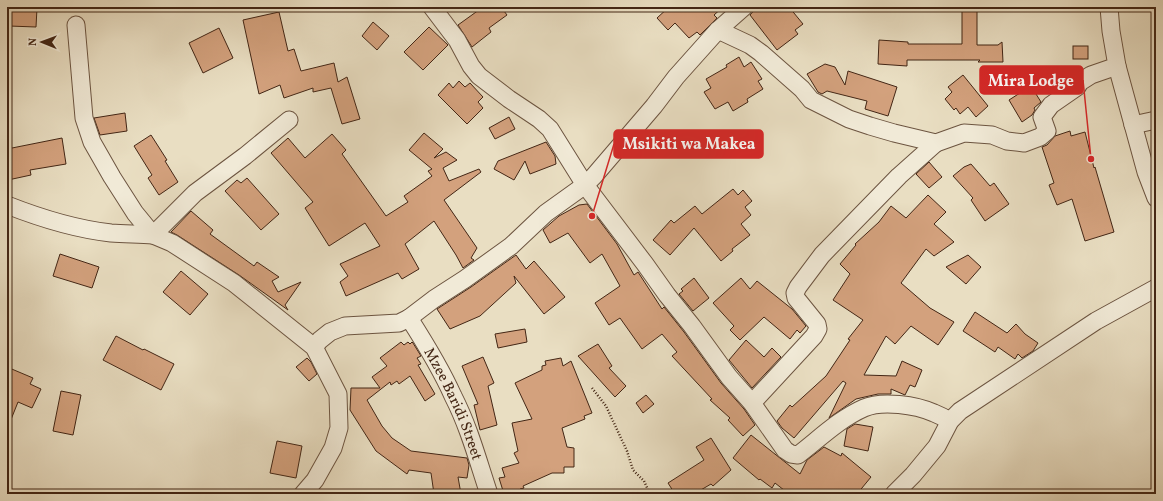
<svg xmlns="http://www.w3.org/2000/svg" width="1163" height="501" viewBox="0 0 1163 501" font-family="Vollkorn,serif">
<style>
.building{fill:#d3a17d;stroke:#432615}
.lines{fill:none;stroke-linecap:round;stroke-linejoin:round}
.street-casing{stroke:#6c5440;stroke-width:19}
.path{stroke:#432615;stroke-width:2.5;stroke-dasharray:1 2;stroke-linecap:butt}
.street{stroke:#f1ead7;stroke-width:17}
.labels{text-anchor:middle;stroke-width:3;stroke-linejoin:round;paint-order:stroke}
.street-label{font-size:15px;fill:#432615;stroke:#f1ead7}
.leader{fill:none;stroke:#d62828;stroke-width:1.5}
.callout-dot{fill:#d62828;stroke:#f1ead7;stroke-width:1.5}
.callout{fill:#d62828;stroke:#d62828;stroke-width:1.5}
.callout-label{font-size:16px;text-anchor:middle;font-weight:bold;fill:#fff}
</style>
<rect width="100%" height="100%" fill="#e9dec2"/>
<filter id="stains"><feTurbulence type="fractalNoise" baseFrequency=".005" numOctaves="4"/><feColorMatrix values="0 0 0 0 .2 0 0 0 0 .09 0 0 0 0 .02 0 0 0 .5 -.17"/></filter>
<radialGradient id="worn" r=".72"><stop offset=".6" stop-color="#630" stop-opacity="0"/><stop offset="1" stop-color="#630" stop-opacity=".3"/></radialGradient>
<g class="building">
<polygon points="10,7 37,8 36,27 9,26"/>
<polygon points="483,7 501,7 507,15 489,28 491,32 472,47 458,25"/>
<polygon points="669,7 723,7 714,15 717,18 700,35 697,32 689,38 675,23 668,30 657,18"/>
<polygon points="757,7 789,7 803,24 795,30 798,34 777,50 750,15"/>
<polygon points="962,7 977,7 977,45 998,45 1002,42 1003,62 978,62 980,60 907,60 907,66 878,64 879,40 908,42 908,44 962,44"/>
<polygon points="279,12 288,51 294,49 301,71 334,63 338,82 347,77 360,119 342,124 331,88 313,92 313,88 284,98 280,85 259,94 243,20"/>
<polygon points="373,22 389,36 377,50 362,36"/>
<polygon points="429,27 448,45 423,70 404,52"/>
<polygon points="219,28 233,58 203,73 189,43"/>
<rect x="1073" y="46" width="15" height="13"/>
<polygon points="739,57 744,67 751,62 762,79 758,81 763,89 747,99 748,102 733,111 728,102 715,109 704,92 711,88 706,79 727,67 726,65"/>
<polygon points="825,64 835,67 845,85 848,71 897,87 888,116 865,109 867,101 827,91 822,94 818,92 807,74"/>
<polygon points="963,75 988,106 976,117 968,107 960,114 956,108 954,110 945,99 952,92 948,87"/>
<polygon points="459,81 465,87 470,83 483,97 478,102 483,108 467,124 438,95 449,83 453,88"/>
<polygon points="1031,86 1041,102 1034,108 1035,110 1032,115 1022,122 1009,100"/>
<polygon points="125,113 127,131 100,135 94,118"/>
<polygon points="509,117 515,129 495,139 489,128"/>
<polygon points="1070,131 1071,136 1085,132 1094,168 1095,167 1114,232 1085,241 1072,199 1057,205 1049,185 1054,183 1042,147 1047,145 1055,136"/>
<polygon points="424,133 443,149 434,158 446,152 457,160 443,168 449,181 479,169 481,172 444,200 477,248 471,258 474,260 463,268 456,255 434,221 405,244 419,269 402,279 398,273 346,296 340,282 348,276 340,264 380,246 365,223 329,246 305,208 313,202 271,153 288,138 305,158 332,134 346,150 342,154 386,216 408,202 404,196 432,176 428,171 432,169 409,150"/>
<polygon points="151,135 167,160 165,161 178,182 159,195 148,178 152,175 134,146"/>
<polygon points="62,138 66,164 30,170 31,175 8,180 7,173 7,149"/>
<polygon points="546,142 555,156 556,164 530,174 525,161 514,180 494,169 498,161"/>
<polygon points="929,162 942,177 929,188 916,174"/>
<polygon points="971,164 990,186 994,183 1009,204 985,221 971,200 973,198 953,176 964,167"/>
<polygon points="247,178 279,214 261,230 225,191 237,180 241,183"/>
<polygon points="733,189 738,195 743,190 752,201 745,207 751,215 741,224 750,235 732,249 733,251 721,261 694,228 670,255 653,240 671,220 674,223 695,206 702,214"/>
<polygon points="928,195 946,212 934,224 954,242 934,256 926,249 901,283 930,308 954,322 938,345 911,326 895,344 886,336 864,375 896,376 902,361 922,370 915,387 910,385 905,395 891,389 891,394 878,394 856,399 829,418 846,383 843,381 794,438 782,428 777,421 790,405 792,407 826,376 850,340 848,339 863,320 833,300 850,274 840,264 856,245 855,244 879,222 891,206 906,218"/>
<polygon points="587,204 617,244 634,275 638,272 662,309 664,307 684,332 721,383 744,409 755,425 743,436 728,420 730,418 710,400 712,399 672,356 677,352 662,334 642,349 620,318 609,325 595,303 620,286 602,254 590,263 568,233 550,243 543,230 559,216 579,205"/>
<polygon points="191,211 213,230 210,234 254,266 257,262 279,277 272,281 278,292 301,282 285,305 288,310 239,275 177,235 171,232"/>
<polygon points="60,254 99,267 92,288 53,276"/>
<polygon points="516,255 526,269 534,261 565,297 544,314 514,276 516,283 480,316 450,329 437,309 471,287"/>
<polygon points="968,255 981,267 966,284 946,267"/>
<polygon points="181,271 208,294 190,315 163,292"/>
<polygon points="694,278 709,298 693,311 679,294 683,291 681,289"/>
<polygon points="741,278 750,289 757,281 792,309 806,326 800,333 797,330 790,339 764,317 740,340 730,330 734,326 713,303"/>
<polygon points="975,312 1007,333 1016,324 1025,334 1038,343 1033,351 1022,358 1018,354 1015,359 998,347 995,352 963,331"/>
<polygon points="525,329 527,342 498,348 495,334"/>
<polygon points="116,336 143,350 144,349 174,364 161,390 103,360"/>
<polygon points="746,340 764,357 772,348 781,357 752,388 729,360"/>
<polygon points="401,342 404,345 408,342 410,344 412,342 413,343 421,356 417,358 421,364 418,365 435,394 425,401 410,376 399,384 397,381 391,385 390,382 367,400 382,426 392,438 411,451 467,458 469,465 467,478 458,477 461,494 434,494 431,473 409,470 407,474 376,451 350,410 351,388 380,388 372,377 387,366 380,358"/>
<polygon points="598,344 612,366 609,368 626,386 615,397 578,356"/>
<polygon points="483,357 494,383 488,386 497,425 480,430 474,405 478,404 462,366"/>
<polygon points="307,358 311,362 317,374 309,381 296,367"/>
<polygon points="561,358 563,366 571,361 592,413 584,416 585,419 562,428 567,447 574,448 574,467 564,467 564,473 552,473 523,486 524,488 520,489 521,494 504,494 499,478 505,477 502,468 519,463 514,453 518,451 512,423 532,419 515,383 542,370 542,366 546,365 545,361"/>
<polygon points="7,367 33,378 30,384 41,389 32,408 18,402 8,427"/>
<polygon points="61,391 81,395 73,435 53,431"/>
<polygon points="646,395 654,404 643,413 636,403"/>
<polygon points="855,424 873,427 868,451 844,446 847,429"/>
<polygon points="751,435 800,474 807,460 824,447 841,456 842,453 871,477 857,494 789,494 775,483 772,488 760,479 759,480 733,458"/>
<polygon points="711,438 731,470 713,486 711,484 694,494 675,494 668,483 704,460 696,447"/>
<polygon points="277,441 302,446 296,478 270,473"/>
</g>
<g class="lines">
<defs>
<g id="street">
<path d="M432,7L457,40L471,66L479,76L509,99L539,119L550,129L585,185L645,264L667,295L692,326L729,377L752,403L785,450L791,454L798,455C819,439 839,419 864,408C882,400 916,405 934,413C939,415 945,418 950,421"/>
<polyline points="76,25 84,118 92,142 112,177 135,213 153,235 172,243 234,283 314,347 338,394 339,428 333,448 315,480 303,494"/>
<polyline points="718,30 750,45 761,53 802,89 811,100 849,119 870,126 894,133 936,143 964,133 992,135 1007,141 1024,143 1040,137 1047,131 1042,117 1051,105 1077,87 1080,82 1091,75 1117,66 1111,31 1109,7"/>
<polyline points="1117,66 1146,172 1156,198"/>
<polyline points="1133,125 1156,120"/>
<path d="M7,205C40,218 75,229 111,233C125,234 139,234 153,235L195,193L245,156L289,120"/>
<path id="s1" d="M409,318C425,343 441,369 453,396C469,427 478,461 489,494"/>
<polyline points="314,347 320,340 330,332 345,326 399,323 409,318 434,299 465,279 511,246 546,213 585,185 594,176 654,106 676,77 718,30 744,7"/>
<polyline points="752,403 814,336 818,329 817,324 796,298 795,293 798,287 822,255 899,176 936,143"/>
<polyline points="894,494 913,475 937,446 950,421 960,411 1096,321 1156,288"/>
</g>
</defs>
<use href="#street" class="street-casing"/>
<polyline class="path" points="592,388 606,406 627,451 633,470 644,481 650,494"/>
<use href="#street" class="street"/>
</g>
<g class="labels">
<g class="street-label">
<text dy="5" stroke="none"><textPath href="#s1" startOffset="97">Mzee Baridi Street</textPath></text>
</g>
</g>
<path class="leader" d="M1091 159L1083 80M592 216L614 144"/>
<g class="callout-dot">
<circle cx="1091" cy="159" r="4"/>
<circle cx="592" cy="216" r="4"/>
</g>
<g class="callout">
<rect x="980" y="66" width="103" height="28" rx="4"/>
<rect x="614" y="130" width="149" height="28" rx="4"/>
</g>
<g class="callout-label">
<text x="1031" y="86">Mira Lodge</text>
<text x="689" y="149">Msikiti wa Makea</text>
</g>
<rect width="1163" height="501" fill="none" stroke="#e9dec2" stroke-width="24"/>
<rect x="8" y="8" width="1147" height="485" fill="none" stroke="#432615" stroke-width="2"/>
<rect x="12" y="12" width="1139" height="477" fill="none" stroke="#432615"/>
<g transform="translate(42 42) rotate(271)" stroke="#f1ead7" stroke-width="3" paint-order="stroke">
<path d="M0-3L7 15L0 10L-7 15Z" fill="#432615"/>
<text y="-6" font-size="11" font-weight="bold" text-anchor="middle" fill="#432615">N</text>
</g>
<rect width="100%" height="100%" filter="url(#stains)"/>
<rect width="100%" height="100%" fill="url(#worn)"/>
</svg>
